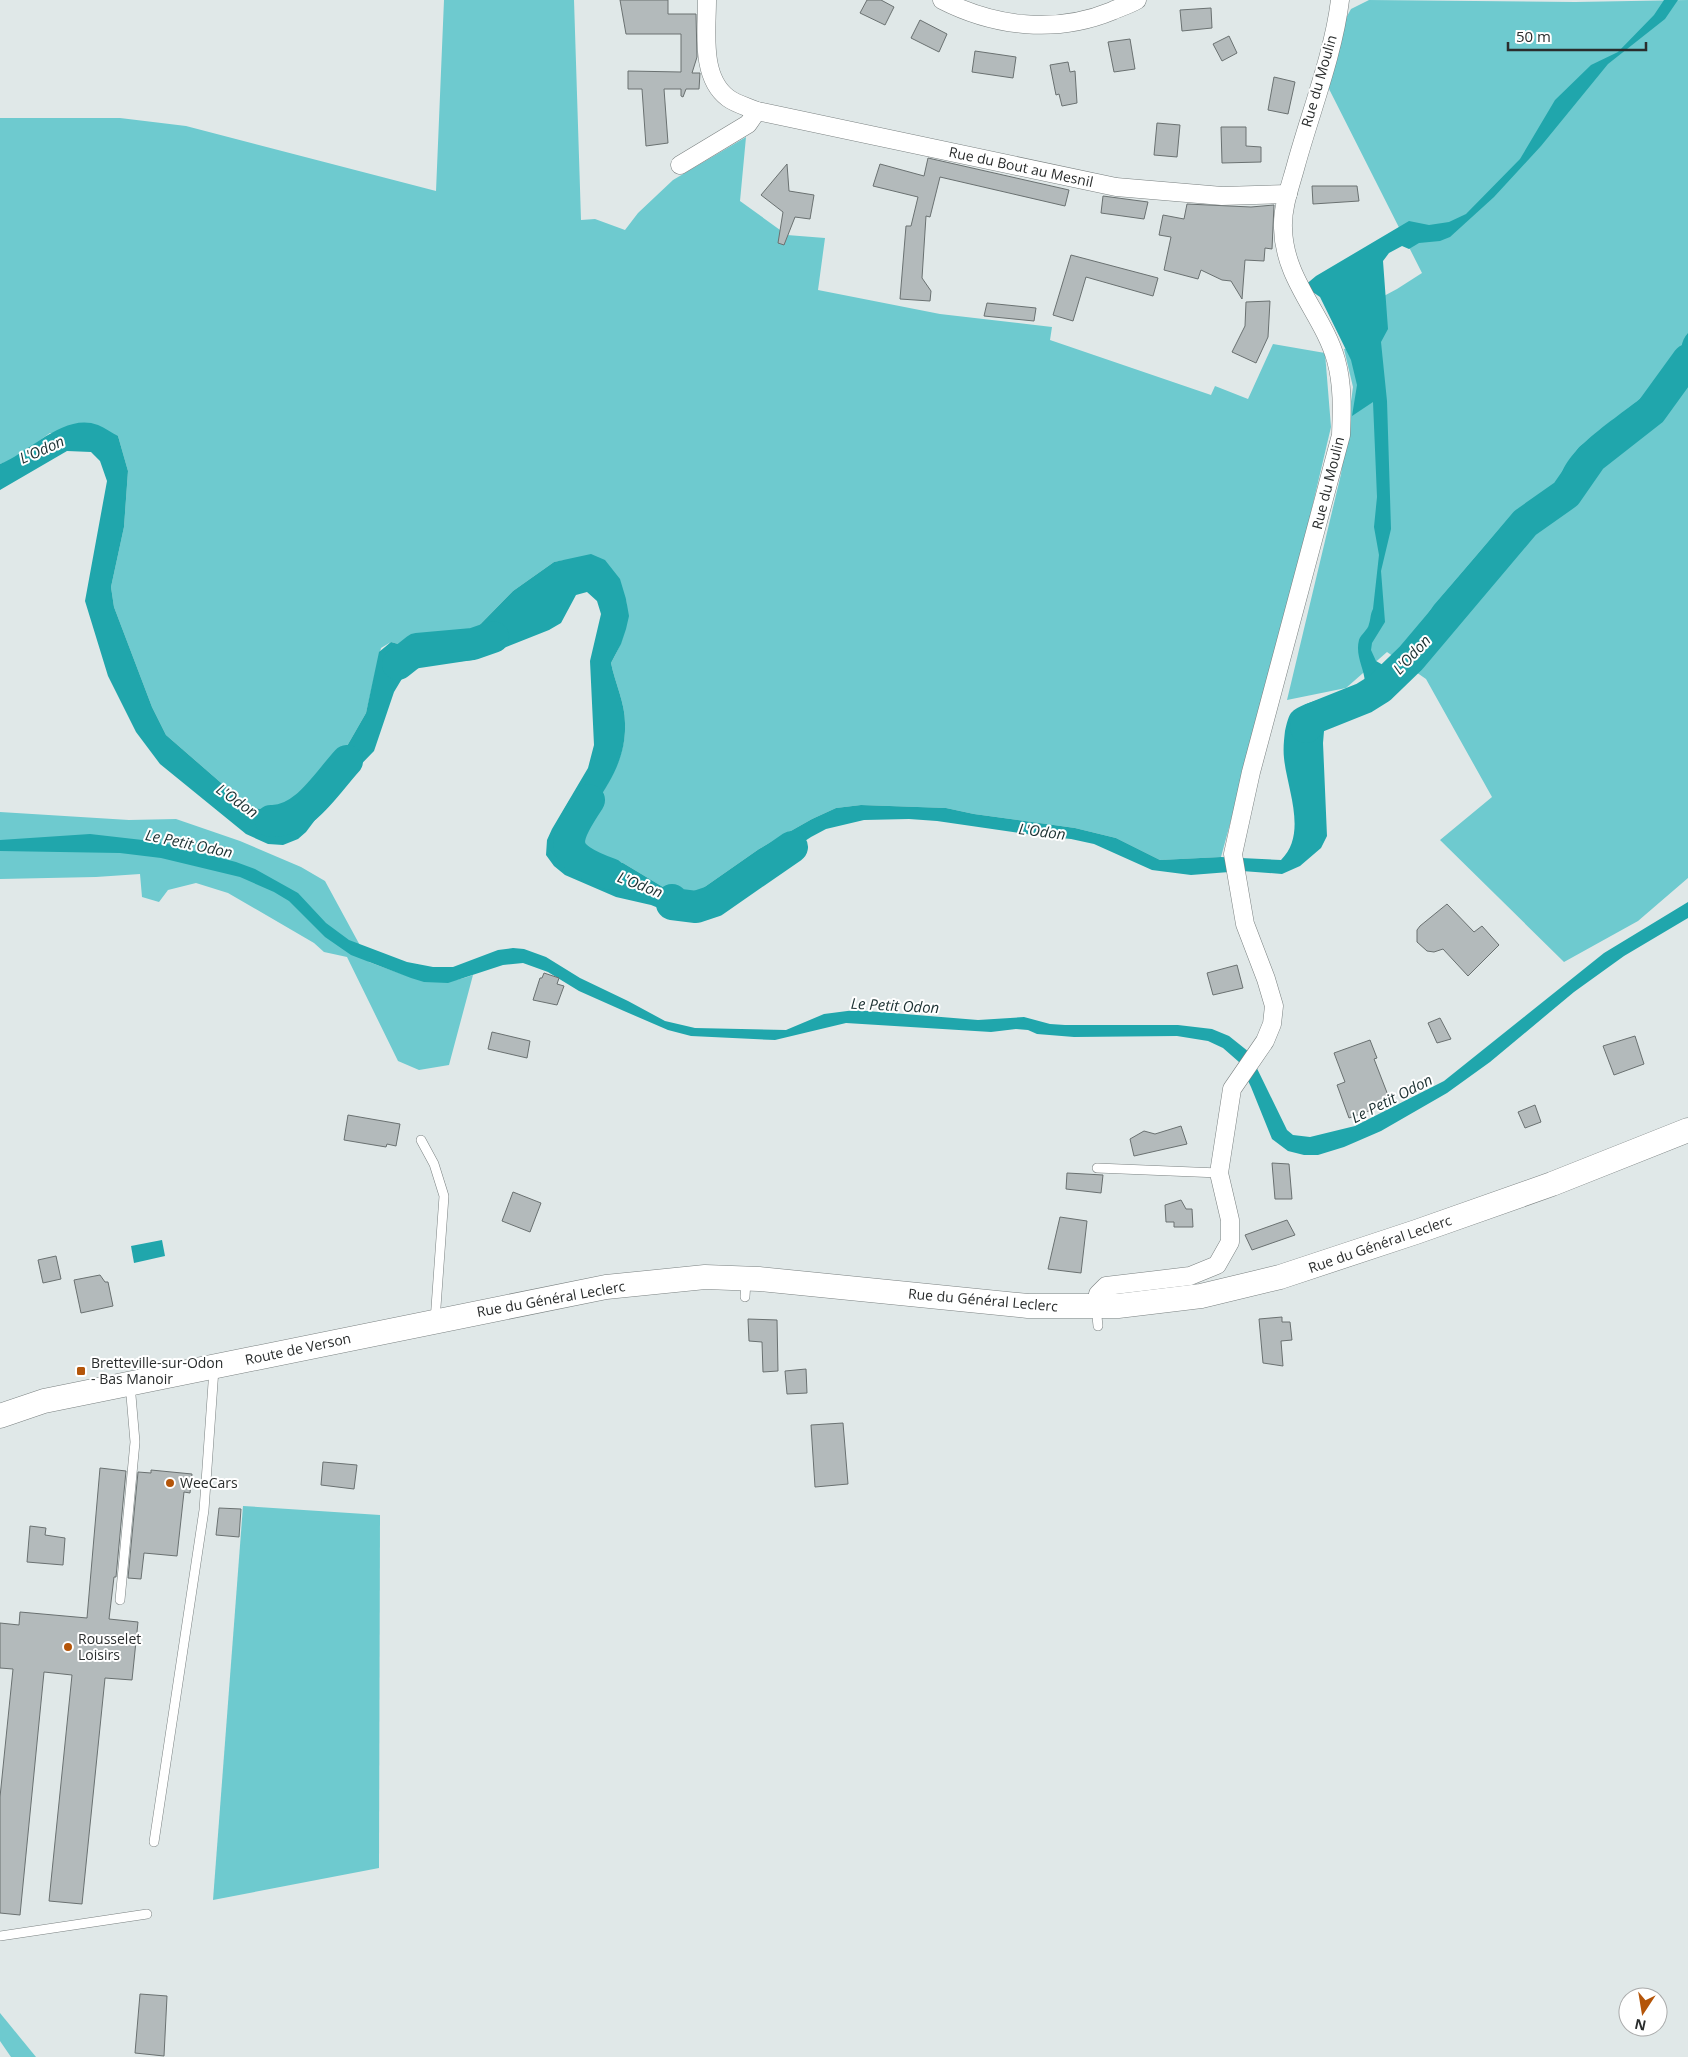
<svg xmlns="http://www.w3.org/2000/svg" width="1688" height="2057" viewBox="0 0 1688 2057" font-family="'Open Sans',sans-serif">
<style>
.green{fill:#6ecacf}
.water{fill:#20a6ac}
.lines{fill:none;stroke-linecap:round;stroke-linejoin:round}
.river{stroke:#20a6ac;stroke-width:32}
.building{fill:#b3babb;stroke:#6a7171}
.lane-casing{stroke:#7a8181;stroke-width:10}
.street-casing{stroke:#7a8181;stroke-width:19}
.secondary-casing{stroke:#7a8181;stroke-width:25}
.lane{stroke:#fff;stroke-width:9}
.street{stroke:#fff;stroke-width:18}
.secondary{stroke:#fff;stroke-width:24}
.poi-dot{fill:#b45509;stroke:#fff;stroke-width:2}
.labels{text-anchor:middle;stroke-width:4;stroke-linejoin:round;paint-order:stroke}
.street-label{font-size:14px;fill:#2a2d2d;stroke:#fff}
.poi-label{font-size:14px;fill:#2a2d2d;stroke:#fff;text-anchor:start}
.water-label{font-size:15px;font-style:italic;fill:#1c3132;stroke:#fff}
</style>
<rect width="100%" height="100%" fill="#e0e8e8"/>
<g class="green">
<path d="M444,0H574L581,220L595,219L625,230L638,213L673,180L746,137L740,201L787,235L825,238L818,290L940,314L1052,327L1050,340L1211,395L1215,386L1248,399L1273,344L1325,353L1331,427L1287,614L1221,857L1160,860L1116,838L1075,828L974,814L946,808L861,805L836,808L812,819L759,849L696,893H681L663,887L623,863L576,855L569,851L565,844C591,807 627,770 625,723C625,703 615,683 611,663C623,642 629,624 626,599L565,560L554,562L513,591L466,639L448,647H409L391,642L381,648L366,713L343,753L311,801L293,810L272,811L255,808L235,795L166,735L152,707L114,607L111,587L124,527L128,471L118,436L50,433L12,460L0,464V118H120L186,126L436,191Z"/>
<polygon points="1369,0 1575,2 1688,0 1688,878 1638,921 1564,962 1440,840 1492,797 1426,679 1387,652 1346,688 1287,700 1341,474 1353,387 1344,349 1367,345 1365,306 1397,289 1422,273 1327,85 1340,29 1351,9"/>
<path d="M0,812L129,820L176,819L240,841L301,867L325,881L369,962C404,975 436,990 473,975L449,1065L419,1070L398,1061L347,957L324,952L314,943L228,893L196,883L168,890L159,902L142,897L140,874L96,877L0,879Z"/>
<polygon points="243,1506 380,1515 379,1868 213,1900"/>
<polygon points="0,2013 36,2057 11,2057 0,2041"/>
</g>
<g class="water">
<path d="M1664,0H1678L1665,19L1608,64L1541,146L1494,197L1450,237L1440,241L1419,243L1409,249L1402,246L1389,253L1383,261L1388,329L1381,342L1387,401L1391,529L1381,571L1385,622L1372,643L1371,650L1376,661L1383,665L1397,660L1434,605L1511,516L1543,499L1560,482C1562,447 1630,411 1654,387C1661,380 1671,370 1677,361C1682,352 1680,341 1688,333V358L1644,416L1583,469L1520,532L1461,595L1398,668L1349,700L1333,714L1324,731L1323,743L1327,836L1321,848L1300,866L1282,874L1242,871L1191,875L1152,870L1094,844L1071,839L1040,836L937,821L909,819L864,820L826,829L811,837L703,908L666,911L651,905L616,897L565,875L554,866L546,855L547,840L552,829L588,768L594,745L590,661L601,614L597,601L587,592L576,595L561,623L549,630L473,660L413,669L403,677L394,692L374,751L342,784L306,832L298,839L283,845L268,844L246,834L160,764L136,732L108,676L85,601L107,481L100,461L91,452L67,451L0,490V464C29,453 64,412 98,425C105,428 112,433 118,436L128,471L124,527L111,587L114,607L152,707L166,735L235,795L255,808L272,811L292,810L312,801L343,753L366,713L379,652L391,642L409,647H448L466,639L513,591L554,562L591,554L605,560L620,579L626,599L629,616L626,629L621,644L611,663C615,683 625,703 625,723C627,772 592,806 565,844L569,851L576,855L623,863L663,887L681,893H696L759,849L812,819L836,808L861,805L946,808L974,814L1075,828L1116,838L1160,860L1221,857L1281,860C1308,834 1287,789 1284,758C1283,749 1284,740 1285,731C1286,726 1288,717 1291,713C1305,698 1346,698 1365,682C1364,668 1355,655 1359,640C1361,634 1368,630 1369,624C1371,618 1370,615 1373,609L1379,555L1374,527L1377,497L1373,402L1352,416L1357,385L1351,360L1320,297L1304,286L1316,276L1409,221L1429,225L1449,222L1466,214L1520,159L1555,100L1591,65L1618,52L1654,15Z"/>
<polygon points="90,834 160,842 236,862 255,869 298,893 326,923 349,940 407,962 433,967 453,967 498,950 513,948 524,949 546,957 580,978 628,1001 665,1021 695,1028 786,1030 824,1014 855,1010 978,1020 1024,1017 1050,1024 1065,1025 1178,1025 1212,1029 1229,1036 1249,1052 1287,1130 1293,1135 1310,1137 1355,1126 1444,1081 1604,953 1688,902 1688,918 1624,956 1574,992 1490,1062 1447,1093 1381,1131 1344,1147 1318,1155 1304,1155 1288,1151 1272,1139 1251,1087 1239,1062 1223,1048 1208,1041 1177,1036 1074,1037 1037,1034 1028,1030 1016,1029 991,1032 846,1023 775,1040 691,1036 668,1030 624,1011 579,991 548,972 523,963 503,965 448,983 424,982 411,978 351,955 325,937 289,901 274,892 240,877 161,858 120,853 0,851 0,840"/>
<polygon points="162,1240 165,1256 134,1263 131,1246"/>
</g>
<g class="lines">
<g class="river">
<polyline points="398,664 417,649 473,644 493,637"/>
<polyline points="1306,727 1314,718 1364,698 1380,688 1411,658 1525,523 1566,494 1591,458 1651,411 1688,360"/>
<path d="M589,800C561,842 558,855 610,874"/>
<path d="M271,821C304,822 326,784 347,761"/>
<polyline points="672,900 672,904 696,907 714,901 792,847"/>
</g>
</g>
<g class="building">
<polygon points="620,0 668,0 668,14 696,14 697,57 692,73 700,73 699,89 686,89 683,97 681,96 681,89 664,89 668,143 646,146 642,89 628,89 628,71 681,72 681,34 626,34"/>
<polygon points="867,0 881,0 894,7 885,25 860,13"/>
<polygon points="1211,8 1212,28 1182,31 1180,10"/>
<polygon points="920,20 947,34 939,52 911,38"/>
<polygon points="1229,36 1237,53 1222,61 1213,44"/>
<polygon points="1130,39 1135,69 1114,72 1108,42"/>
<polygon points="975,51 1016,57 1013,78 972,72"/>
<polygon points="1068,62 1070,72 1075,71 1077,103 1062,106 1059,94 1056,95 1050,65"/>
<polygon points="1274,77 1295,82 1288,114 1268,110"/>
<polygon points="1157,123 1180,125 1177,157 1154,155"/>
<polygon points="1221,127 1246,127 1246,146 1261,147 1261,162 1222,163"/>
<polygon points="928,158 1069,190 1065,206 940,177 930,217 926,216 922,278 931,291 930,301 900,299 906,226 911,226 918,197 873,186 880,164 924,176"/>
<polygon points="787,164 789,191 814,195 810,219 795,217 784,245 778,243 783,212 761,195"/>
<polygon points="1312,186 1357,186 1359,201 1313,204"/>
<polygon points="1103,196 1148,202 1144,219 1101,213"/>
<polygon points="1187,204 1251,207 1274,205 1272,249 1265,248 1264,261 1245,260 1242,299 1231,281 1222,280 1201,270 1198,279 1164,270 1171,237 1159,235 1163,215 1184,219"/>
<polygon points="1071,255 1158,278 1153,296 1086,277 1073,321 1053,315"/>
<polygon points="1270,301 1268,337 1256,363 1232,352 1245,326 1246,302"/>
<polygon points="987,303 1036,308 1034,321 984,316"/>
<polygon points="1447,904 1474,932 1482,926 1499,945 1468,976 1443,949 1434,952 1427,951 1417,942 1417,930 1420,926"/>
<polygon points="1237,965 1243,988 1213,995 1207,973"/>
<polygon points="544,973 559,978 557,984 564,986 557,1005 533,1000 540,978 542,978"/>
<polygon points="1440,1018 1451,1039 1437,1043 1428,1023"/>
<polygon points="492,1032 530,1041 527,1058 488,1049"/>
<polygon points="1635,1036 1644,1064 1614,1075 1603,1046"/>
<polygon points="1370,1040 1377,1058 1374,1059 1391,1103 1349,1118 1337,1085 1345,1082 1334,1053"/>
<polygon points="1535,1105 1541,1122 1525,1128 1518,1112"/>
<polygon points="348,1115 400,1124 396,1146 387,1144 386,1147 344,1140"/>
<polygon points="1181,1126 1187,1144 1134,1156 1130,1139 1144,1131 1155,1134"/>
<polygon points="1272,1163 1289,1164 1292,1199 1275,1199"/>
<polygon points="1067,1173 1103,1175 1101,1193 1066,1189"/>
<polygon points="513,1192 541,1203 530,1232 502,1221"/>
<polygon points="1181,1200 1186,1209 1192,1209 1193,1227 1174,1227 1174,1222 1166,1222 1165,1205"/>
<polygon points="1060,1217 1087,1221 1081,1273 1048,1269"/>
<polygon points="1287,1220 1295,1235 1252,1250 1245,1235"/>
<polygon points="56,1256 61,1279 43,1283 38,1260"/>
<polygon points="100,1275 105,1282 108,1282 113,1306 81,1313 74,1280"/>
<polygon points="1282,1317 1282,1322 1290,1322 1292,1340 1281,1341 1283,1366 1263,1363 1259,1319"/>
<polygon points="748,1319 777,1320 778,1371 763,1372 762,1342 749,1341"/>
<polygon points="806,1369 807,1393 787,1394 785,1371"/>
<polygon points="843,1423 848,1484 815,1487 811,1425"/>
<polygon points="323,1462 357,1465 354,1489 321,1485"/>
<polygon points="100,1468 126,1471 116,1577 114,1577 109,1619 138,1622 132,1680 105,1678 82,1904 49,1901 72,1675 44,1672 20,1915 0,1913 0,1797 13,1669 0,1668 0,1623 19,1625 20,1612 87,1618"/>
<polygon points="151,1470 192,1474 190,1493 184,1492 177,1556 144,1553 141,1579 128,1578 138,1472 151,1473"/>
<polygon points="219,1508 241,1509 239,1537 216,1535"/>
<polygon points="30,1526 46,1528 45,1535 65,1538 63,1565 27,1562"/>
<polygon points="140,1994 167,1996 164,2056 135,2053"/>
</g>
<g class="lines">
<defs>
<g id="lane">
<polyline points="421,1140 434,1164 444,1196 435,1321"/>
<polyline points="1097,1168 1219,1173"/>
<polyline points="745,1297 746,1280"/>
<polyline points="1096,1307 1098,1326"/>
<polyline points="120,1600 135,1442 130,1384"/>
<polyline points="154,1842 204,1510 214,1369"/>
<polyline points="0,1936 147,1914"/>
</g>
<g id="street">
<path d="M707,0C707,31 700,77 728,98C736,104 748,107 757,111L1116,187L1222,196L1288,194"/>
<path d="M942,0C995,27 1056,34 1112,11C1120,7 1129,5 1137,0"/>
<polyline points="680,165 748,124 757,111"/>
<path d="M1096,1307L1098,1294L1106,1286L1190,1276L1217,1265L1230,1242V1220L1219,1173L1232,1089L1265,1041L1272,1024L1274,1006L1266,979L1245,924L1233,854L1251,772L1341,435C1342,410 1343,385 1336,360C1323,314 1284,280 1283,228C1282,207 1291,184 1296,165C1310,114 1334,52 1340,0"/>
</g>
<polyline id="secondary" points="0,1416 44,1401 606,1287 705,1277 759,1279 1028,1306 1118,1306 1201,1296 1280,1277 1416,1232 1552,1184 1688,1130"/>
</defs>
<use href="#lane" class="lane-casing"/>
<use href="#street" class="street-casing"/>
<use href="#secondary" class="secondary-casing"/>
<use href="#lane" class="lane"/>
<use href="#street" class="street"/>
<use href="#secondary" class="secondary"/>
</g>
<g class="poi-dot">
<rect x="76" y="1366" width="10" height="10" rx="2.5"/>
<circle cx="170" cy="1483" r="5"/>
<circle cx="68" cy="1647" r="5"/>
</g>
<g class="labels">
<g class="street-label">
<text transform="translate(1319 81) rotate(-74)" y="5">Rue du Moulin</text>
<text transform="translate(1021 167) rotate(12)" y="5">Rue du Bout au Mesnil</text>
<text transform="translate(1328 483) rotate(-76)" y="5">Rue du Moulin</text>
<text transform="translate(1380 1244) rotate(-19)" y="5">Rue du Général Leclerc</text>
<text transform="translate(551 1299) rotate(-10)" y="5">Rue du Général Leclerc</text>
<text transform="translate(983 1300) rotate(5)" y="5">Rue du Général Leclerc</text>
<text transform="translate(298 1349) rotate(-12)" y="5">Route de Verson</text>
</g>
<g class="poi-label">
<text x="91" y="1368">Bretteville-sur-Odon<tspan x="91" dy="16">- Bas Manoir</tspan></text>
<text x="180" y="1488">WeeCars</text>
<text x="78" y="1644">Rousselet<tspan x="78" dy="16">Loisirs</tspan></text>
</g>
<g class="water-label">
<text transform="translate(42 450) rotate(-24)" y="5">L'Odon</text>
<text transform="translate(1412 655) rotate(-47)" y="5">L'Odon</text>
<text transform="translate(237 801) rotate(35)" y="5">L'Odon</text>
<text transform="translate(1042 832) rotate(7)" y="5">L'Odon</text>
<text transform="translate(189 844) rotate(12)" y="5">Le Petit Odon</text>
<text transform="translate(640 885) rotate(21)" y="5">L'Odon</text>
<text transform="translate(895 1006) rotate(3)" y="5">Le Petit Odon</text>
<text transform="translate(1392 1099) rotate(-27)" y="5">Le Petit Odon</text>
</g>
</g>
<g transform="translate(1643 2012) rotate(192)"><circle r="24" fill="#ffffff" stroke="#aaabab"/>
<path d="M0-4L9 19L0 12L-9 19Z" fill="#b45509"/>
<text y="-8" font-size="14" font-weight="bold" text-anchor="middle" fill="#2a2d2d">N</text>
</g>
<path d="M1508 42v8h138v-8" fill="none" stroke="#2a2d2d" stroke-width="2.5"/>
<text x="1516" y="42" font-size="15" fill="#2a2d2d" stroke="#ffffff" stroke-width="4" paint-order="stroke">50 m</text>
</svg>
